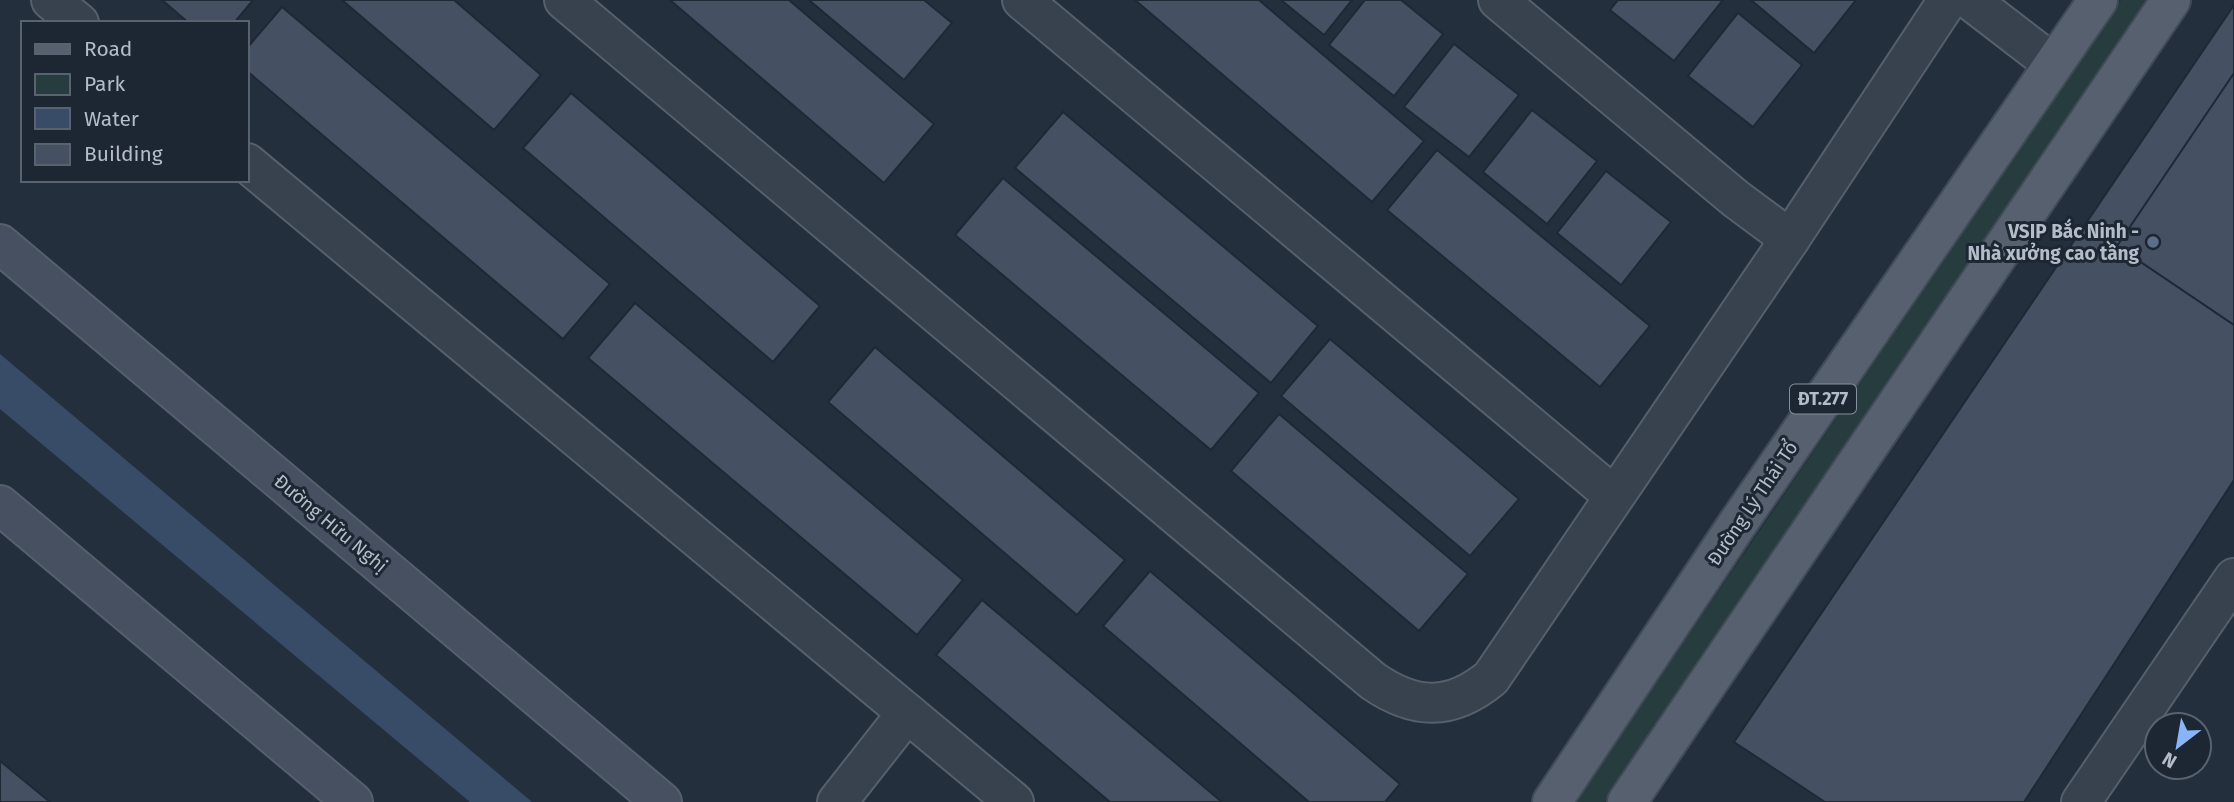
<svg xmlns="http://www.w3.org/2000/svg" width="2234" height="802" viewBox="0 0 2234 802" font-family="'Fira Sans',sans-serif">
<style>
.green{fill:#263c3f}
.water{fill:#394c67}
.building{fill:#455162;stroke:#1f2835;stroke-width:2}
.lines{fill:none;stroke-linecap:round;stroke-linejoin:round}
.minor-casing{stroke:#565f6c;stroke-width:42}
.secondary-casing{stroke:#565f6c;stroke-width:42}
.primary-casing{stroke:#414a57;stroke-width:42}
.minor{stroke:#38414e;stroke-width:38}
.secondary{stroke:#465061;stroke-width:38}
.primary{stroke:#56606e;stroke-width:38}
.service-dot{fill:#5c6f8a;stroke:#1d2633;stroke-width:2.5}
.labels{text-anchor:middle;stroke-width:6;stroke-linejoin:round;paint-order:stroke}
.shield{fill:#1d2633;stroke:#878f9c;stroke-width:2}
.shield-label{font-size:18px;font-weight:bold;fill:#b4bcc9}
.poi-label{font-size:19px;font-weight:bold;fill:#b4bcc9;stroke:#1d2633;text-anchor:end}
.street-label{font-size:19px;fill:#b4bcc9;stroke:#1d2633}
</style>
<rect width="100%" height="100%" fill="#242f3e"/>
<polygon class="green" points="2121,0 2152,0 1605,802 1575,802"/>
<polygon class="water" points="0,354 532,802 470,802 0,409"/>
<g class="building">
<polygon points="162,0 253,0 234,23 189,23"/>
<polygon points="342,0 454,0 541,75 494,130"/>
<polygon points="670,0 789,0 934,124 884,183"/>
<polygon points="809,0 924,0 952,23 904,80"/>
<polygon points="1135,0 1259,0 1424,141 1372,202"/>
<polygon points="1281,0 1352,0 1324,35"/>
<polygon points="1365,0 1401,0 1443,34 1394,96 1329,45"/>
<polygon points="1618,0 1723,0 1674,61 1610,10"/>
<polygon points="1751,0 1856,0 1814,53"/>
<polygon points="2234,5 2234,480 2024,802 1825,802 1734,742"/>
<polygon points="282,7 610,284 563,339 247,71 247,48"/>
<polygon points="1738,13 1802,65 1753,127 1688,76"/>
<polygon points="1454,44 1519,95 1469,157 1404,107"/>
<polygon points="2234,73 2234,325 2117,246"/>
<polygon points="571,93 820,306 773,362 523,148"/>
<polygon points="1532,110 1597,161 1547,224 1483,172"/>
<polygon points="1063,112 1318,326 1271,383 1015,168"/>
<polygon points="1437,150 1650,326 1600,387 1387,210"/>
<polygon points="1606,171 1671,222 1621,285 1557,233"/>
<polygon points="1003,178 1259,393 1211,450 955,235"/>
<polygon points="635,303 963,580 917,635 588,358"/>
<polygon points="1330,339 1519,499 1470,556 1281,396"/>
<polygon points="875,347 1125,560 1077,615 828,402"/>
<polygon points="1279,414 1468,574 1419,631 1231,471"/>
<polygon points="1150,571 1400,784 1385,802 1309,802 1103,626"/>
<polygon points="982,600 1222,802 1110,802 936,655"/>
<polygon points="0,761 50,802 0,802"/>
</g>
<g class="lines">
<defs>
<g id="minor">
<polyline points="51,0 79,23"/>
<path d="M564,0L1373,681C1415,710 1451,711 1491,678L1790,239L1948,0"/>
<polyline points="1022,0 1614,496"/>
<polyline points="1498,0 1736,199 1790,239"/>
<polyline points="1970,0 2053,64"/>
<polyline points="247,163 1014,802"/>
<polyline points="837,802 907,713"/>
<polyline points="2081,802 2234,578"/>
</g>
<g id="secondary">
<polyline points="0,244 662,802"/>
<polyline points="0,505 353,802"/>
</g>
<g id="primary">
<polyline points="1552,802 1738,523 2098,0"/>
<polyline points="1627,802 2171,0"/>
</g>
</defs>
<use href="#minor" class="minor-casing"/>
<use href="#secondary" class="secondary-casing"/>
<use href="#primary" class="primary-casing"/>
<use href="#minor" class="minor"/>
<use href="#secondary" class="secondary"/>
<use href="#primary" class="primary"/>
</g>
<circle class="service-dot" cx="2153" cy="242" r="7"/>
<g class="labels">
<rect class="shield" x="1790" y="384.5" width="66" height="29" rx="5"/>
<g class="shield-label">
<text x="1823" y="405">ĐT.277</text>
</g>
<g class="poi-label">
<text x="2139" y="238">VSIP Bắc Ninh -<tspan x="2139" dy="22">Nhà xưởng cao tầng</tspan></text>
</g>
<g class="street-label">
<text transform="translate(1752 503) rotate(-56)" y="7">Đường Lý Thái Tổ</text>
<text transform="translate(331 523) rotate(40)" y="7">Đường Hữu Nghị</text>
</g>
</g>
<rect x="21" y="21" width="228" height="161" fill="#1d2633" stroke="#59626f" stroke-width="2"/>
<rect x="35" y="44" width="35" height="10" fill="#56606e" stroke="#59626f" stroke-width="2"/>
<text x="84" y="56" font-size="21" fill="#b4bcc9">Road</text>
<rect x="35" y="74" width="35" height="21" fill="#263c3f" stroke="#59626f" stroke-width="2"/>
<text x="84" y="91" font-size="21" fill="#b4bcc9">Park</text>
<rect x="35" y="108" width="35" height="21" fill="#394c67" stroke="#59626f" stroke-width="2"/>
<text x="84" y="126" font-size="21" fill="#b4bcc9">Water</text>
<rect x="35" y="144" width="35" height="21" fill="#455162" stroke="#59626f" stroke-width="2"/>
<text x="84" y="161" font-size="21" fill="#b4bcc9">Building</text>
<g transform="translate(2178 746) rotate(211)"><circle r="33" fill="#1d2633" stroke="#59626f" stroke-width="2"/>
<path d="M0-5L12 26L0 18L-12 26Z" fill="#8ab4f8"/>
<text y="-10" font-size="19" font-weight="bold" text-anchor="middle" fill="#b4bcc9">N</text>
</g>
</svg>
